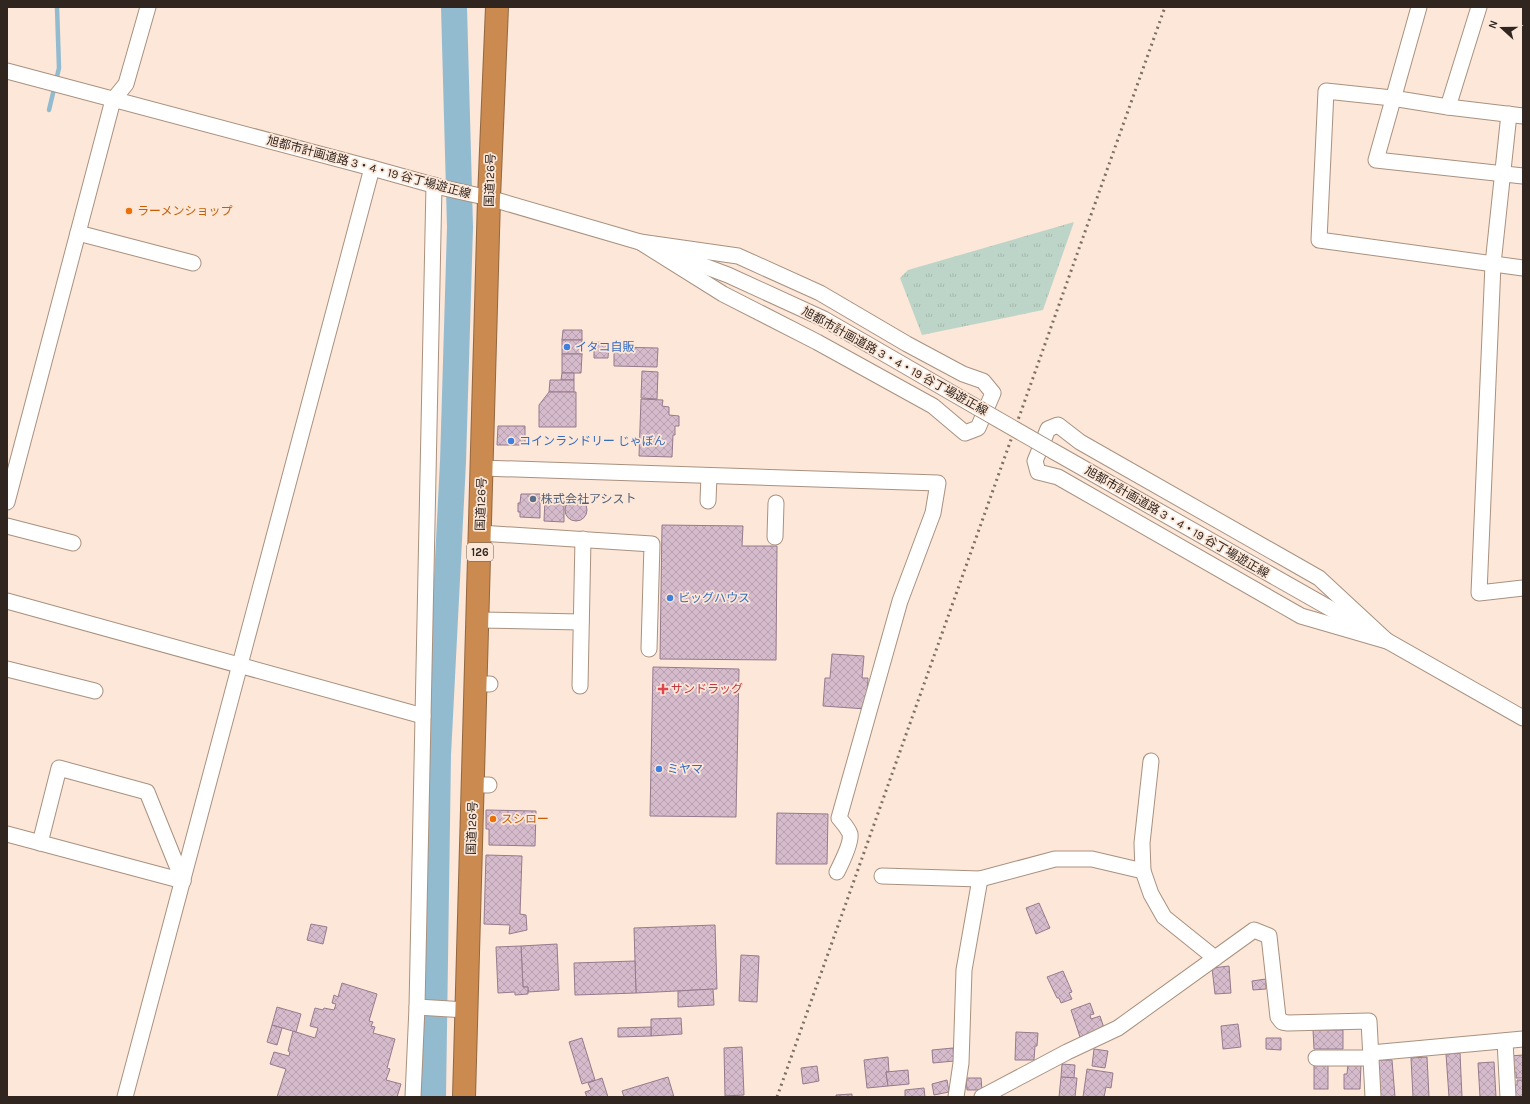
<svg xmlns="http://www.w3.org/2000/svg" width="1530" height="1104" viewBox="0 0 1530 1104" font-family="Karla,'Noto Sans JP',sans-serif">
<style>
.grass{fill:url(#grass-tufts)}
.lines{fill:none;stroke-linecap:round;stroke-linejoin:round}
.stream{stroke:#93bbd0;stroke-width:4.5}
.river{stroke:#93bbd0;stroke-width:26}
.building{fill:url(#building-cross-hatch);stroke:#957b8c}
.minor-casing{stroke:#a9917f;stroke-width:17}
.highway-casing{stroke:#94673f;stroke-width:24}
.minor{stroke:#fff;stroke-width:15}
.highway{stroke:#ca8a50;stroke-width:22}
.rail{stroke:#7e6f65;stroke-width:3;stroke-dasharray:2 4;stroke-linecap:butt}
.minor-bridge-casing{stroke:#a9917f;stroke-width:17;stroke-linecap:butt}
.minor-bridge{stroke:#fff;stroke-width:15}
.food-dot{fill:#e8710a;stroke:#fce7d8;stroke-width:1.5}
.shop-dot{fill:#3f7fe0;stroke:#fce7d8;stroke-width:1.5}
.service-dot{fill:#5c6f8a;stroke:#fce7d8;stroke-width:1.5}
.health-dot{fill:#e0444e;stroke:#fce7d8;stroke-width:1.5}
.labels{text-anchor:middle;stroke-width:3.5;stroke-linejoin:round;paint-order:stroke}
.shield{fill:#fce7d8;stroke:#6d6056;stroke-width:1}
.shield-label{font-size:11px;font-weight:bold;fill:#30261f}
.street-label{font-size:12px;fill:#30261f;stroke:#fce7d8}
.food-label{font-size:12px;fill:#c56008;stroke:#fce7d8;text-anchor:start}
.shop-label{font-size:12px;fill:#366cbe;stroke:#fce7d8;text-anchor:start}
.service-label{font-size:12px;fill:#4e5e75;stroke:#fce7d8;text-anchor:start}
.health-label{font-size:12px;fill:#be3a42;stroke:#fce7d8;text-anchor:start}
</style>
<defs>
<pattern id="grass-tufts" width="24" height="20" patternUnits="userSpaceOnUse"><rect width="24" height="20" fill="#bdd5c8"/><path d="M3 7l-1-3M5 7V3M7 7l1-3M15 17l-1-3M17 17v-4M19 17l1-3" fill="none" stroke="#a3b7ab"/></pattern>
<pattern id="building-cross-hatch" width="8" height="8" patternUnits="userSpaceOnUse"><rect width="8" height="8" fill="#d6bbcc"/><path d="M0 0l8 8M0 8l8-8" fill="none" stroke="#b8a1af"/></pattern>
</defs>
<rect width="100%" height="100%" fill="#fce7d8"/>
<polygon class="grass" points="1074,222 1043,310 922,335 900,278 908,270"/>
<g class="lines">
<polyline class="stream" points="49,110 59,68 57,7"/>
<polyline class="river" points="433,1097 438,755 453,462 460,227 454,7"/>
</g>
<g class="building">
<polygon points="563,330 582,330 582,340 562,340"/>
<rect x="562" y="340" width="20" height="14"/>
<polygon points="594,342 609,343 608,358 594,358"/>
<polygon points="614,347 658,348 657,367 614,366"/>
<polygon points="562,354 582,354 581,373 562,373"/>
<polygon points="642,371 658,372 657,399 641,398"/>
<polygon points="562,373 574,373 574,380 561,380"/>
<polygon points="550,380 574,380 574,392 549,392"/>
<polygon points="549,392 576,392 576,427 539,427 539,405"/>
<polygon points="641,399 663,400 662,406 669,407 669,415 679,416 679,426 675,426 675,435 673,435 672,457 639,456"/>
<polygon points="498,426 525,426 525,445 497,445"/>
<polygon points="521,494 540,494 540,518 520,517 520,512 518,512 518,503 520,503"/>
<circle cx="576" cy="510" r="11"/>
<polygon points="545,499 564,499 564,522 544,521"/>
<polygon points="662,525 743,526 742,546 777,546 776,660 660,659"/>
<polygon points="832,654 864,656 862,678 868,678 866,709 823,706 825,678 830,678"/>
<polygon points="653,667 739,669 736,817 650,816"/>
<polygon points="486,810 536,811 535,846 489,845 489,829 486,829"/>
<polygon points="777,813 828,814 827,864 776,864"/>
<polygon points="486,855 522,856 520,914 526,915 527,930 509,934 510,925 484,924"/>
<polygon points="1039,903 1050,928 1036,934 1026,908"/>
<polygon points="311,924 327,927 323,944 307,940"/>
<polygon points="715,925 717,989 636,993 634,928"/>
<polygon points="557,944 559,990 528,992 528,987 523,987 521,946"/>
<polygon points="521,946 523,987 528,987 528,994 515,995 515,992 498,993 496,947"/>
<polygon points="741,955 759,956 757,1002 739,1001"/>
<polygon points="635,961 636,993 575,995 574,963"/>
<polygon points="1229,966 1231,993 1215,994 1212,968"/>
<polygon points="1063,971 1072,992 1069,993 1072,999 1061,1003 1059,998 1057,998 1047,977"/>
<polygon points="1266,979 1266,989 1253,990 1252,981"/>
<polygon points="342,983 377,994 369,1021 373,1022 371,1026 375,1027 373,1033 395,1039 387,1068 390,1069 386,1080 401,1084 397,1097 277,1097 286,1069 270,1064 274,1052 289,1056 290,1052 288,1051 293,1031 315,1038 318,1028 310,1026 315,1008 323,1010 324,1008 334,1010 336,1004 332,1003 334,995 338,997"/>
<polygon points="713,989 714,1005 678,1007 678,991"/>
<polygon points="1090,1003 1094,1014 1090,1015 1091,1019 1100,1016 1104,1028 1080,1037 1071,1010"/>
<polygon points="277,1007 301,1014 296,1032 272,1025"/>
<polygon points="681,1018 682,1034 651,1036 651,1019"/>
<polygon points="1238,1024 1241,1047 1223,1049 1221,1026"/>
<polygon points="272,1025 282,1028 277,1045 267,1042"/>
<polygon points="651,1027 651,1036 618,1037 618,1028"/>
<polygon points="1313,1030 1343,1030 1343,1049 1314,1049"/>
<polygon points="1016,1032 1038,1033 1037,1046 1035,1046 1034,1060 1015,1060"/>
<polygon points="582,1038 595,1080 582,1084 569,1042"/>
<polygon points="1266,1038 1281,1038 1281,1050 1266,1049"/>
<polygon points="742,1047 744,1095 725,1096 724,1048"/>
<polygon points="953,1048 954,1061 933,1063 932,1050"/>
<polygon points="1094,1049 1108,1051 1105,1068 1092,1066"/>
<polygon points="1460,1053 1462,1097 1449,1097 1446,1054"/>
<polygon points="1523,1055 1523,1078 1516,1078 1516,1072 1511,1073 1510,1056"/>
<polygon points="888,1057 889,1072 886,1072 888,1086 867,1088 864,1060"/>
<polygon points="1427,1057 1429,1097 1413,1097 1411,1058"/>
<polygon points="1378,1060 1392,1060 1395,1097 1380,1097"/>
<polygon points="1494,1062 1496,1097 1480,1097 1478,1063"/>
<polygon points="1062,1064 1075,1065 1074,1078 1061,1077"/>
<rect x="1314" y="1064" width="14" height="25"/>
<polygon points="1348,1064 1361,1064 1360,1089 1344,1089 1344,1074 1347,1074"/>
<polygon points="817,1066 819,1081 803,1084 801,1068"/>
<polygon points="1087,1069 1113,1073 1111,1088 1106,1087 1104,1097 1083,1097"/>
<polygon points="908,1070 909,1084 888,1086 886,1072"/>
<polygon points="668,1077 674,1097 624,1097 622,1091"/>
<polygon points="1061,1077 1077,1078 1075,1097 1059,1097"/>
<polygon points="602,1078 608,1097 587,1097 585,1092 591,1090 588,1083"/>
<polygon points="966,1078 981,1078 982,1090 967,1090"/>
<polygon points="947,1080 949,1092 934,1095 932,1084"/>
<polygon points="1517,1080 1523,1080 1523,1097 1514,1097 1513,1085 1517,1085"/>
<polygon points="924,1088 925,1097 905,1097 905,1090"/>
<polygon points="852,1094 852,1097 836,1097 836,1095"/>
</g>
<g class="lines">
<defs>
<g id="minor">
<polyline points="1419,7 1376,160 1523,176"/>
<polyline points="7,71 372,168 440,187 489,198 640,242 728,275 824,319 978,408"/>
<polyline points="1448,107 1479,7"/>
<polyline points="1509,114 1493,264 1479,593 1523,588"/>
<polyline points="1523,116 1448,107 1392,98 1326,91 1319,240 1523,268"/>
<polyline points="78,233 193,263"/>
<polygon points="640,242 738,256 820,293 907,344 963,374 983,381 993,393 978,428 965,433 933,406 817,342 723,294"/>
<polygon points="1058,425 1080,442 1319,578 1387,641 1301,616 1058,477 1038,472 1035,461 1048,429"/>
<polyline points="1053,451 1523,718"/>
<path d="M482,468L938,483L933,513L900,601L839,818C843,823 848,828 850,834C852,842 841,864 837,872"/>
<polyline points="708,501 709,476"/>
<polyline points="7,502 113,100 126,84 148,7"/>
<polyline points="7,526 73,543"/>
<polyline points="480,533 652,544 649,649"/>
<polyline points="775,537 776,503"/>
<polyline points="7,601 423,716"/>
<polyline points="478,620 581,622"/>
<polyline points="7,669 95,691"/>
<polyline points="476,684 490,684"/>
<polyline points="580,686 583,539"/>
<polyline points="1151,761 1142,843 1143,871 1151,894 1164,917 1215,958"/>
<polyline points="473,785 489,785"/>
<polyline points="7,834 183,881"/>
<polyline points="40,843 59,768 147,792 183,881"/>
<polyline points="882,876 980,879 964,970 961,1063 956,1097"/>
<polyline points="980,879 1055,859 1092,859 1143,871"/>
<polyline points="417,1007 466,1010"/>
<polyline points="1505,1041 1508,1097"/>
<polyline points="1371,1053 1523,1039"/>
<polyline points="1316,1058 1371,1058"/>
<polyline points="125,1097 372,168"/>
<polyline points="413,1097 417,1007 434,185"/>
<polyline points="982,1097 1067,1052 1118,1028 1254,930 1269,936 1278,1017 1282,1022 1288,1023 1369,1021 1373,1097"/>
</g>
<polyline id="highway" points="464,1097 489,198 497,7"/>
</defs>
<use href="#minor" class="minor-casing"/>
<use href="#highway" class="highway-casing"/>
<use href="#minor" class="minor"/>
<use href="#highway" class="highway"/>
<polyline class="rail" points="777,1097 1165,7"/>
<defs>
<polyline id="minor-bridge" points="978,408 1053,451"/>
</defs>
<use href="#minor-bridge" class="minor-bridge-casing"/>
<use href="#minor-bridge" class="minor-bridge"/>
</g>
<g class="food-dot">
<circle cx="129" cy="211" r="4"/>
<circle cx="493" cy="819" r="4"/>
</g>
<g class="shop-dot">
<circle cx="567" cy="347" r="4"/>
<circle cx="511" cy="441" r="4"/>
<circle cx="670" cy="598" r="4"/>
<circle cx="659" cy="769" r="4"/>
</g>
<circle class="service-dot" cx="533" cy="499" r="4"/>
<path class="health-dot" d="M661 683h4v4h4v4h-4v4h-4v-4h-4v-4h4z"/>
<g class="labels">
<rect class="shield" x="467" y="543" width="26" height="18" rx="3"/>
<g class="shield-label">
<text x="480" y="556">126</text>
</g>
<g class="street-label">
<text transform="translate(369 167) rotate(15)" y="4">旭都市計画道路 3・4・19 谷丁場遊正線</text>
<text transform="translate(490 180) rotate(-88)" y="4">国道126号</text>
<text transform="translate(895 361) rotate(29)" y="4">旭都市計画道路 3・4・19 谷丁場遊正線</text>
<text transform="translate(481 504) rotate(-88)" y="4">国道126号</text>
<text transform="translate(1177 522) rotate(30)" y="4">旭都市計画道路 3・4・19 谷丁場遊正線</text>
<text transform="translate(472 828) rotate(-88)" y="4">国道126号</text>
</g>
<g class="food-label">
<text x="137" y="215">ラーメンショップ</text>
<text x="501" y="823">スシロー</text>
</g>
<g class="shop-label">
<text x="575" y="351">イタコ自販</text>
<text x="519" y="445">コインランドリー じゃぼん</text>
<text x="678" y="602">ビッグハウス</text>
<text x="667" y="773">ミヤマ</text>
</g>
<g class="service-label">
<text x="541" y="503">株式会社アシスト</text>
</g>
<g class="health-label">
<text x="671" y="693">サンドラッグ</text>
</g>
</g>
<rect width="1530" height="1104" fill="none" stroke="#30261f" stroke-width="16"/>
<g transform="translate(1502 28) rotate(291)" stroke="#fce7d8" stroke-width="3" paint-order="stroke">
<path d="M0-3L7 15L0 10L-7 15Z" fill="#30261f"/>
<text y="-6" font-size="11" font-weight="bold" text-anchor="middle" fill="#30261f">N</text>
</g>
</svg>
